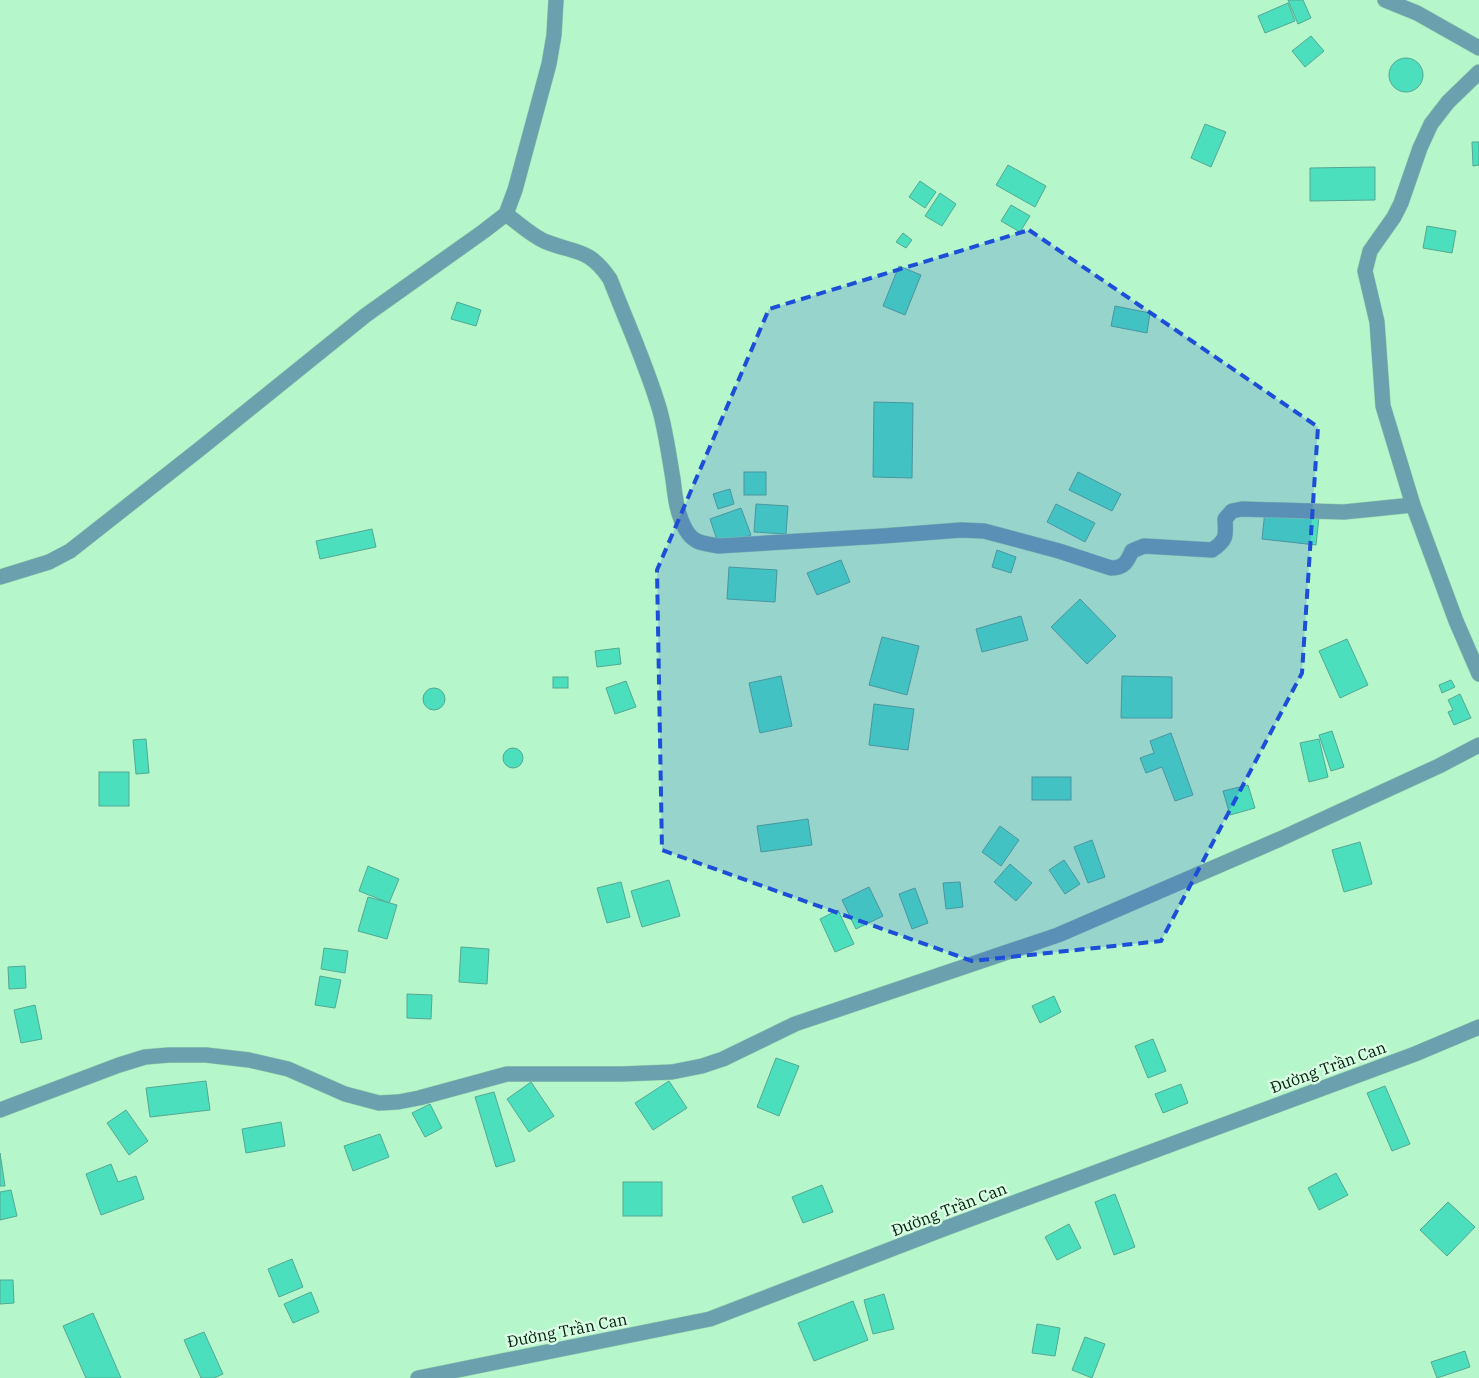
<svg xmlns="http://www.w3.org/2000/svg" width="1479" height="1378" viewBox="0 0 1479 1378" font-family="'IBM Plex Serif',serif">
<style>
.building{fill:#4cdfbe;stroke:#54a892}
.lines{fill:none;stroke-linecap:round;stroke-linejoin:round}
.minor-casing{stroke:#99d3ac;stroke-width:16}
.minor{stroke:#6ba1ae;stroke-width:15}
.marked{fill:#1d4ed8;fill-opacity:0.2;stroke:#1d4ed8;stroke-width:4;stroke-dasharray:10 6;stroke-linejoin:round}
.labels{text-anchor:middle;stroke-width:5;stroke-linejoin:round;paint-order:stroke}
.street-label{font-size:16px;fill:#041d0e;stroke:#d7fde2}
</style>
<rect width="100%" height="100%" fill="#b5f6ca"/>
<g class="building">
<polygon points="1288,0 1303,0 1311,18 1298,24"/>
<polygon points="1288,3 1295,21 1265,33 1258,16"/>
<polygon points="1311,36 1324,51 1305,67 1292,51"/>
<circle cx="1406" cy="75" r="17"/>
<polygon points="1205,124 1226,132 1211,167 1191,158"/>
<polygon points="1472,142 1479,142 1479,165 1473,166"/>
<polygon points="1008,165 1046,186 1035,207 996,185"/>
<polygon points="1375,167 1375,200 1310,201 1310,168"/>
<polygon points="920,181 936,192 925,208 909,197"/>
<polygon points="940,193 956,204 942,226 925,216"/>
<polygon points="1011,205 1030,216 1020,232 1001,221"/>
<polygon points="1427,226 1456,231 1452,253 1423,248"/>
<polygon points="903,233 912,240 906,248 896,242"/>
<polygon points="899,266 921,275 905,315 883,306"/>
<polygon points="457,302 481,310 476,326 451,319"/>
<polygon points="1115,306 1150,313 1147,333 1111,326"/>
<polygon points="874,402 913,403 912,478 873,477"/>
<rect x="744" y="472" width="22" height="23"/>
<polygon points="1078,472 1121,494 1112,511 1069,490"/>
<polygon points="730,489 734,504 718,509 713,494"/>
<polygon points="756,504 788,506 786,534 754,532"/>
<polygon points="1056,504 1095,523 1085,542 1047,522"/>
<polygon points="741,508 751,535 719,546 710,519"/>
<polygon points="1265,511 1319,517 1316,545 1262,539"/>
<polygon points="372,529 376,547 320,559 316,541"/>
<polygon points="997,550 1016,557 1011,573 992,567"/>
<polygon points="841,560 850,582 817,595 807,573"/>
<polygon points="729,567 777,570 775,602 727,599"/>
<polygon points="1080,599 1116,636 1087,664 1051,627"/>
<polygon points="1021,616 1028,640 982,652 976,629"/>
<polygon points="882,637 919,646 907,695 869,685"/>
<polygon points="1347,639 1368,685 1340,698 1319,651"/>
<polygon points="619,648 621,664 597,667 595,651"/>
<polygon points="781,676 792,726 760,733 749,683"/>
<polygon points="1122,676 1172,677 1172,718 1121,718"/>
<rect x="553" y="677" width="15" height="11"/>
<polygon points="1451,680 1455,687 1442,693 1439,685"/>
<polygon points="626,681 636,707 615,714 606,688"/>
<circle cx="434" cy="699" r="11"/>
<polygon points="1460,694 1471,718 1454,725 1448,712 1453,710 1448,700"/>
<polygon points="874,704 914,709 908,750 869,745"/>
<polygon points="1332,731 1344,767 1331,771 1319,735"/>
<polygon points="1171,733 1193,795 1175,801 1162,767 1146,773 1140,758 1154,753 1150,741"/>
<polygon points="146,739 149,773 136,774 133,740"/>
<polygon points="1319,739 1328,777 1309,782 1300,743"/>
<circle cx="513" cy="758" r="10"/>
<rect x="99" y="772" width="30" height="34"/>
<rect x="1032" y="777" width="39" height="23"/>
<polygon points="1248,785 1255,808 1230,815 1223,791"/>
<polygon points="808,819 812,845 761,852 757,826"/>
<polygon points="1000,826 1019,840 1001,866 982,852"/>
<polygon points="1092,840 1105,877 1088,883 1074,847"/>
<polygon points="1360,842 1372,884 1344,892 1332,850"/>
<polygon points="1064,860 1080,884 1065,894 1049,870"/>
<polygon points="1010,864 1032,883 1016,901 994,882"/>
<polygon points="368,866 399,879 389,903 359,891"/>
<polygon points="669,880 680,916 642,927 631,891"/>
<polygon points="621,882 630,917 607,923 597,888"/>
<polygon points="960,882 963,907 946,909 943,883"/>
<polygon points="869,887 883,916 856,929 842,900"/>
<polygon points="915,888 928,923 912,929 899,894"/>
<polygon points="368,897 397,905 387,939 358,931"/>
<polygon points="838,910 854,944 835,952 820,919"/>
<polygon points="461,947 489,949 487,984 459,982"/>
<polygon points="324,948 348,951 345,973 321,969"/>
<polygon points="25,966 26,988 9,989 8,967"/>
<polygon points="320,976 341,980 335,1008 315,1005"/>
<polygon points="407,994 432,995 431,1019 407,1018"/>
<polygon points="1054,996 1061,1012 1040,1023 1032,1006"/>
<polygon points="35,1005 42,1039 21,1043 14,1010"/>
<polygon points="1153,1039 1166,1071 1148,1078 1135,1046"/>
<polygon points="776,1058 799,1066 779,1116 757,1107"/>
<polygon points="206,1081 210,1110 150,1117 146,1088"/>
<polygon points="669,1081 687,1108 653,1130 635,1103"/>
<polygon points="531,1082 554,1116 529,1132 507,1099"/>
<polygon points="1181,1084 1188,1103 1163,1113 1155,1094"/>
<polygon points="1385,1086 1410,1144 1392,1151 1367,1093"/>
<polygon points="494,1092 515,1161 496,1167 475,1097"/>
<polygon points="430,1104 442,1128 425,1137 412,1113"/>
<polygon points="126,1110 148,1141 129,1155 107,1123"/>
<polygon points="281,1122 285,1146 246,1153 242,1129"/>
<polygon points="380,1134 389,1157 353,1171 344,1146"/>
<polygon points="0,1153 5,1186 0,1186"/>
<polygon points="111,1164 118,1182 136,1176 144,1199 101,1215 86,1174"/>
<polygon points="1336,1173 1348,1195 1319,1210 1308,1188"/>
<rect x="623" y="1182" width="39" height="34"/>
<polygon points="822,1185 833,1212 803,1223 792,1197"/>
<polygon points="11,1190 17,1216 0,1220 0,1192"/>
<polygon points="1115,1194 1135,1247 1114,1255 1095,1202"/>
<polygon points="1448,1202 1475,1227 1447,1256 1420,1230"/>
<polygon points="1069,1224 1081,1248 1057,1260 1045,1237"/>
<polygon points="292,1259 303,1287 279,1297 268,1269"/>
<polygon points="0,1280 13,1280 14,1303 0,1304"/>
<polygon points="311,1292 319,1312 293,1323 284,1304"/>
<polygon points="884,1294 894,1329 873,1334 864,1300"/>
<polygon points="853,1301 868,1340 814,1361 798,1323"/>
<polygon points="93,1313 121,1378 86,1378 63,1326"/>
<polygon points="1037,1324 1060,1328 1055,1356 1032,1353"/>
<polygon points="204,1332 223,1374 214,1378 201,1378 184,1340"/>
<polygon points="1085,1337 1105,1344 1092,1378 1072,1370"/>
<polygon points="1465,1351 1470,1367 1437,1378 1431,1362"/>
</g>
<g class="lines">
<defs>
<g id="minor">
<polyline points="1385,0 1417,13 1479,48"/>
<polyline points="1479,72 1448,102 1431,124 1420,148 1401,203 1394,217 1370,251 1365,271 1377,322 1383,406 1413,505 1456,621 1479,674"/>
<path d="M506,214C518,223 531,235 544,241C576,254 588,247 610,279C627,323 647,366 660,411C666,433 669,456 673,479C675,496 677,515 686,530C694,544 704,543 718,546L883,536L961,530L984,531L1059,551L1111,568C1124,568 1127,562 1132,551L1144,546L1212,550C1227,540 1226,536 1225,519L1232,511L1242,509L1344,512L1413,505"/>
<polyline points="0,577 49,562 70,551 201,448 366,315 484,231 506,214 515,190 549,64 554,35 556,0"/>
<polyline points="0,1110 119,1065 145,1057 169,1055 206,1055 249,1060 288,1069 345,1094 379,1103 398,1102 419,1098 507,1074 622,1074 672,1072 702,1066 723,1059 795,1024 1058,935 1280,839 1439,766 1479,745"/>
<polyline points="418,1378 710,1319 946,1228 1415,1054 1479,1027"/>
</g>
</defs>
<use href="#minor" class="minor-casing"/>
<use href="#minor" class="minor"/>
</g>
<path class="marked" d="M1029,230L1318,427L1302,673L1161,941L972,961L662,850L657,570L769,309Z"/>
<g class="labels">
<g class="street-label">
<text transform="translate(1328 1067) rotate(-20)" y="6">Đường Trần Can</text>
<text transform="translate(949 1209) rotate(-21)" y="6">Đường Trần Can</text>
<text transform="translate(567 1330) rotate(-11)" y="6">Đường Trần Can</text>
</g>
</g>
</svg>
